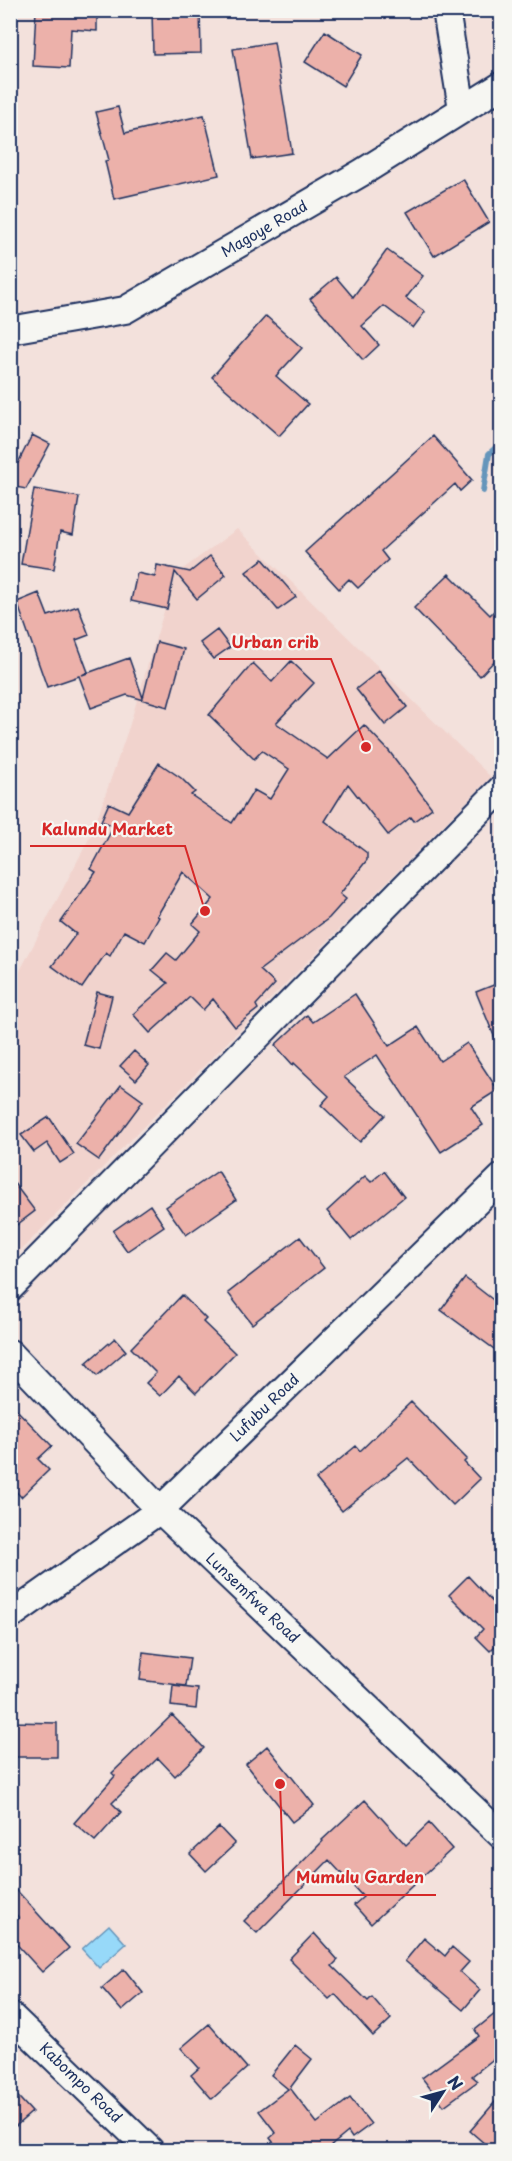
<svg xmlns="http://www.w3.org/2000/svg" width="512" height="2161" font-family="'Playpen Sans',sans-serif">
<rect width="100%" height="100%" fill="#f3e1dc"/>
<filter id="ink" filterUnits="userSpaceOnUse"><feTurbulence type="fractalNoise" baseFrequency=".0167" numOctaves="2"/><feDisplacementMap in="SourceGraphic" scale="12" xChannelSelector="R" yChannelSelector="G"/><feConvolveMatrix kernelMatrix="1 2 1 2 8 2 1 2 1" color-interpolation-filters="sRGB"/></filter>
<g filter="url(#ink)">
<path fill="#f1d3cd" d="M237 529 491 777 11 1260V988L92 833 129 727 175 575Z"/>
<path fill="#97d9f9" stroke="#6595bb" stroke-width="1.5" d="M109 1925 126 1944 99 1968 82 1949Z"/>
<g fill="none" stroke-linecap="round" stroke-linejoin="round">
<path stroke="#6595bb" stroke-width="6" d="M483 491 489 454 502 442"/>
</g>
<path fill="#ecb1aa" stroke="#1b2f5e" stroke-width="1.5" d="M36 10H97V31L71 29 69 68 33 66Z
M152 10H200L201 53 153 54Z
M325 31 362 55 343 86 305 62Z
M274 42 292 153 252 159 233 49Z
M118 107 125 133 204 115 219 175 114 199 105 161 109 160 96 112Z
M463 179 489 222 434 256 407 212Z
M387 250 423 276 406 298 425 312 413 328 384 306 362 326 379 345 363 360 310 299 336 277 353 297Z
M266 316 302 348 276 376 308 404 279 436 212 377Z
M32 435 50 444 26 489 10 486V461L18 463Z
M433 436 472 480 460 491 455 484 381 551 388 560 358 588 349 579 339 589 305 552Z
M34 489 79 497 73 535 60 532 54 569 21 564Z
M210 556 226 575 197 599 175 572 167 609 131 601 137 573 155 577 157 565 190 572Z
M263 559 296 597 278 610 246 572Z
M449 574 490 615 501 604V654L480 676 414 608Z
M39 593 48 616 78 606 89 635 76 640 88 672 82 675 129 658 143 698 157 642 184 649 168 707 127 695 91 708 79 676 47 687 17 602Z
M217 630 230 647 213 659 200 643Z
M291 661 314 683 276 723 328 759 364 725 389 751 432 808 414 821 411 817 388 835 348 784 325 821 367 853V860L340 894 346 899 329 918 260 970 275 984 256 1005 258 1009 235 1027 213 999 203 1010 190 997 150 1033 133 1014 168 983 152 970 167 953 176 960 200 931 192 924 213 899 183 872 157 916 159 917 145 942 124 931 110 956 106 953 82 988 52 966 76 934 61 922 96 872 91 869 114 826 101 821 109 803 128 812 159 763 181 778 195 792 191 795 232 823 239 812 240 813 254 790 270 799 289 769 262 751 254 759 209 715 253 663 272 682Z
M379 671 407 707 385 725 356 689Z
M501 982V1053L476 992Z
M97 992 112 996 99 1049 83 1045Z
M355 994 389 1046 418 1027 440 1061 467 1043 498 1090 471 1107 483 1125 441 1152 377 1055 344 1077 385 1115 360 1142 321 1105 329 1096 294 1063 293 1065 275 1045 307 1015 313 1022Z
M134 1051 149 1065 136 1080 120 1066Z
M121 1085 143 1101 99 1160 76 1144Z
M49 1117 74 1154 60 1163 47 1143 34 1152 21 1135Z
M218 1171 236 1200 186 1235 166 1207Z
M384 1171 404 1197 351 1240 327 1211 365 1176 371 1182Z
M10 1178 35 1211 10 1230Z
M150 1205 164 1226 127 1251 113 1231Z
M300 1237 324 1268 252 1324 228 1293Z
M465 1278 501 1306V1354L441 1310Z
M182 1295 206 1319 203 1322 235 1353 196 1393 179 1376 160 1396 146 1383 156 1373 131 1348Z
M115 1338 126 1351 97 1376 86 1363Z
M411 1402 467 1459 464 1462 480 1479 453 1505 408 1458 342 1511 316 1479 356 1446 360 1451Z
M10 1403 52 1446 38 1459 49 1470 21 1497 10 1485Z
M468 1576 501 1611V1648L497 1644 490 1651 476 1637 483 1629 449 1595Z
M143 1652 190 1658 186 1686 140 1680Z
M173 1686 198 1689 196 1709 171 1706Z
M172 1715 204 1748 175 1776 158 1758 112 1803 121 1812 95 1841 74 1823 115 1776 112 1773Z
M10 1722 57 1723V1757H10Z
M267 1746 314 1805 292 1822 246 1764Z
M365 1800 406 1845 429 1823 452 1849 371 1924 354 1905 363 1897 329 1860 257 1933 244 1921 323 1841 322 1840Z
M219 1827 235 1844 206 1871 190 1854Z
M10 1883 69 1948 42 1972 10 1937V1925L19 1918 10 1908Z
M314 1933 338 1960 332 1966 368 2001 372 1997 391 2019 373 2036 335 1994 329 1999 289 1959Z
M424 1938 445 1956 452 1947 469 1962 460 1972 480 1990 463 2010 405 1961Z
M124 1969 143 1993 122 2011 102 1988Z
M501 2009V2053L472 2076 478 2081 444 2106 422 2078 479 2036 475 2030Z
M209 2024 247 2068 212 2099 191 2075 199 2068 181 2048Z
M295 2045 312 2059 290 2088 317 2123 350 2098 371 2124 352 2138 348 2132 325 2151H280L270 2138 276 2133 259 2111 288 2089 271 2075Z
M10 2088 32 2112 10 2131Z
M501 2095V2151H493L470 2131Z"/>
<g fill="none" stroke-linecap="round" stroke-linejoin="round">
<defs>
<g id="street">
<path d="M446 10 462 109"/>
<path id="s1" d="M10 330 125 310 361 173 502 85"/>
<path d="M10 1288 502 788"/>
<path id="s2" d="M10 1353 160 1510 502 1836"/>
<path id="s3" d="M10 1616 160 1510 502 1177"/>
<path id="s4" d="M10 2015 150 2150"/>
</g>
</defs>
<use href="#street" stroke="#1b2f5e" stroke-width="30"/>
<use href="#street" stroke="#f6f6f2" stroke-width="26"/>
</g>
</g>
<g text-anchor="middle" stroke-width="4.5" stroke-linejoin="round" paint-order="stroke">
<g font-size="15" fill="#1b2f5e" stroke="#f6f6f2">
<text dy="5" stroke="none"><textPath href="#s1" startOffset="278">Magoye Road</textPath></text>
<text dy="5" stroke="none"><textPath href="#s3" startOffset="330">Lufubu Road</textPath></text>
<text dy="5" stroke="none"><textPath href="#s2" startOffset="345">Lunsemfwa Road</textPath></text>
<text dy="5" stroke="none"><textPath href="#s4" startOffset="98">Kabompo Road</textPath></text>
</g>
</g>
<path fill="none" stroke="#d62828" stroke-width="2" d="M366 747L331 659H219M205 911L185 846H30M280 1784L284 1895H436"/>
<g fill="#d62828" stroke="#f6f6f2" stroke-width="2">
<circle cx="366" cy="747" r="6"/>
<circle cx="205" cy="911" r="6"/>
<circle cx="280" cy="1784" r="6"/>
</g>
<g font-size="16" text-anchor="middle" font-weight="bold" fill="#d62828" stroke="#f6f6f2" stroke-width="4.5" stroke-linejoin="round" paint-order="stroke">
<text x="275" y="648">Urban crib</text>
<text x="107" y="835">Kalundu Market</text>
<text x="360" y="1883">Mumulu Garden</text>
</g>
<rect width="512" height="2161" fill="none" stroke="#f6f6f2" stroke-width="36"/>
<rect x="18" y="18" width="476" height="2125" fill="none" stroke="#1b2f5e" stroke-width="2" filter="url(#ink)"/>
<g transform="translate(443 2092) rotate(54)" stroke="#f6f6f2" stroke-width="4.5" paint-order="stroke">
<path d="M0-4.5L10 22L0 15L-10 22Z" fill="#1b2f5e"/>
<text y="-9" font-size="16" font-weight="bold" text-anchor="middle" fill="#1b2f5e">N</text>
</g>
</svg>
